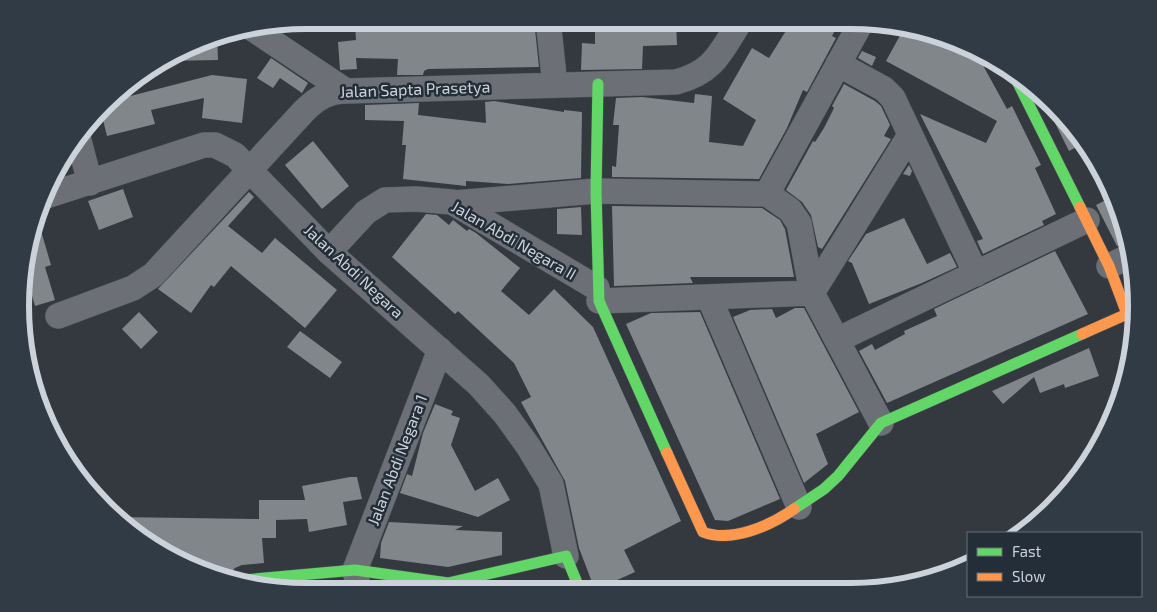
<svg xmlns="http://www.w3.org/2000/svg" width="1157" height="612" font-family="'Exo 2',sans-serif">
<rect width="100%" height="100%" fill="#33393f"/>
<path fill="#80868a" d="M377 20H534L539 67 428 69 424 71 423 75H397L398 59 356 58 357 69 340 70 338 42 356 40 355 24 377 22Z
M595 20H676L677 45 643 46 642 69 581 70 582 43 595 44Z
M792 21H840L832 36 836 38 807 92 803 90 787 128 759 179 612 177V166L616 167 619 125H613L616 98 642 97 694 103 695 94 712 96 709 142 743 146 756 120 723 99 752 48 769 58Z
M903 30 974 49 1007 109 1012 106 1041 165 1035 168 1056 214 1042 221 1044 225 983 254 977 241 983 239 920 114 986 143 997 121 886 61Z
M214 35H217L218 60 165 61Z
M862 51 876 57 872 66 858 58Z
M271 58 308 83 302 93 280 78 273 88 257 78Z
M212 75 247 79 242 123 202 118 204 98 151 110 155 124 107 136 101 112 111 101Z
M844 84 875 101 881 106 890 125 884 136 891 139 822 249 818 247 811 215 802 202 786 190 813 141 815 142 824 128 834 108 832 106Z
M494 101 564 112V110L582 112 581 178 508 184 466 181V186L403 179 406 145H402L404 121 365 120V105L419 103 418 115 486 123 485 102Z
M1044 101 1066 118 1082 144 1069 151Z
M313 141 349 186 322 209 285 165Z
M909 165 912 171 910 176 903 174Z
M123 189 133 217 99 230 88 201Z
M249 192 254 197 228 226 262 253 275 238 337 290 305 328 231 266 214 287 211 285 191 313 158 289Z
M1112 197 1122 214 1126 243 1117 246 1096 205Z
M612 206 762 208 780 220 785 229 794 277H690L693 283 614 286Z
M581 207 582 235 557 234V209Z
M426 214 437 215 449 225 453 220 467 231 469 229 476 233 520 268 501 291 529 315 554 289 593 327 681 521 624 550 635 572 595 590 579 548 565 481 521 402 531 397 514 363 458 311 455 314 392 257Z
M37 217 51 265 45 267 55 300 35 306 26 274 30 232Z
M904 218 927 264 950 253 957 267 922 283 869 304 852 263 848 261 866 234Z
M1055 251 1088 314 887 403 859 351 872 344 875 350 905 334 904 331 937 316 934 309Z
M795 308H804L859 412 816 434 828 464 804 483 733 317 750 310 772 309 776 318Z
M139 312 158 332 141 349 122 329Z
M700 312 780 499 728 521 715 520 626 324 651 313Z
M300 331 342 362 330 378 287 347Z
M1089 348 1099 376 1065 388 1064 384 1040 393 1034 377 1003 404 992 391Z
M435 404 453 411 451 415 460 418 451 445 475 491 498 478 510 500 478 517 400 493 407 474 412 476 423 433Z
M350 477H357L362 499 343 502 347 525 309 532 307 519 276 520V538H262L264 563 242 565 235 568 230 574H223L179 562 116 517 259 519V500H305L302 486Z
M389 522 463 526 455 530 502 532V555L448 567 380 558 381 543Z"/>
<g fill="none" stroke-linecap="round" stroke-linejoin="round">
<defs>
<path id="street" d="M548 20 555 85
M253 29 346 91
M838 64 884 89 893 98 976 274
M78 137 90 183
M767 194 862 21
M46 196 204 145H215L235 155 329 252 479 385 505 414 528 446 551 484 566 556
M455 203 596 191 767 194 790 210 799 223 812 293 881 423
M329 252 366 212 385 200 416 199 452 202 597 288
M1109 266 1128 257
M812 293 910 135
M709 297 799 507
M599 301 812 293
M58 316 133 288 153 275 304 111C316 99 328 91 346 91L676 82C715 72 721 51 741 20
M837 340 1087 220
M359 591 355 570 440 350"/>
<path id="fast" d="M1016 79 1080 207
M598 84 596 191 599 301 667 453
M794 509 824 489 838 476 881 423 1082 334
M244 580 355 570 448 583 566 556 580 590"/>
<path id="slow" d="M1080 207 1109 266 1127 314 1082 334
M667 453 703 532C731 543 770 526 794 509"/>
</defs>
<use href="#street" stroke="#51565c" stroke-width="26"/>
<use href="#fast" stroke="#51565c" stroke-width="12"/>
<use href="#slow" stroke="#51565c" stroke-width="12"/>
<use href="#street" stroke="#6c7076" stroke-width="25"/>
<use href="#fast" stroke="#63d668" stroke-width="11"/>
<use href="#slow" stroke="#ff974d" stroke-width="11"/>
</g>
<g text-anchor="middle" stroke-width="5" stroke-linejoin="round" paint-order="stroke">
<g font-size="16" fill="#ccd2d9" stroke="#242e39">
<text transform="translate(415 89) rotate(-2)" y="6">Jalan Sapta Prasetya</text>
<text transform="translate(514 240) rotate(30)" y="6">Jalan Abdi Negara II</text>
<text transform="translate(354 271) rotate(43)" y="6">Jalan Abdi Negara</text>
<text transform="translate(397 460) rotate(-69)" y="6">Jalan Abdi Negara 1</text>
</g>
</g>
<path d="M0 0H1157V612H0ZM306 29H851A277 277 0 0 1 1128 306V306A277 277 0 0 1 851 583H306A277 277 0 0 1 29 306V306A277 277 0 0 1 306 29Z" fill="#313b46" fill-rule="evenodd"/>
<path fill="none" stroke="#ccd2d9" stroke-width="6" d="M306 29H851A277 277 0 0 1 1128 306V306A277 277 0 0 1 851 583H306A277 277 0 0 1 29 306V306A277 277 0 0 1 306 29Z"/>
<rect x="967" y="532" width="175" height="65" fill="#242e39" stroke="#677079"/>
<rect x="977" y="548" width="25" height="8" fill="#63d668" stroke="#677079"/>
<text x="1012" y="557" font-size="15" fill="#ccd2d9">Fast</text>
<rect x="977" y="573" width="25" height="8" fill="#ff974d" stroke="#677079"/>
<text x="1012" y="582" font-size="15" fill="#ccd2d9">Slow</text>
</svg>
